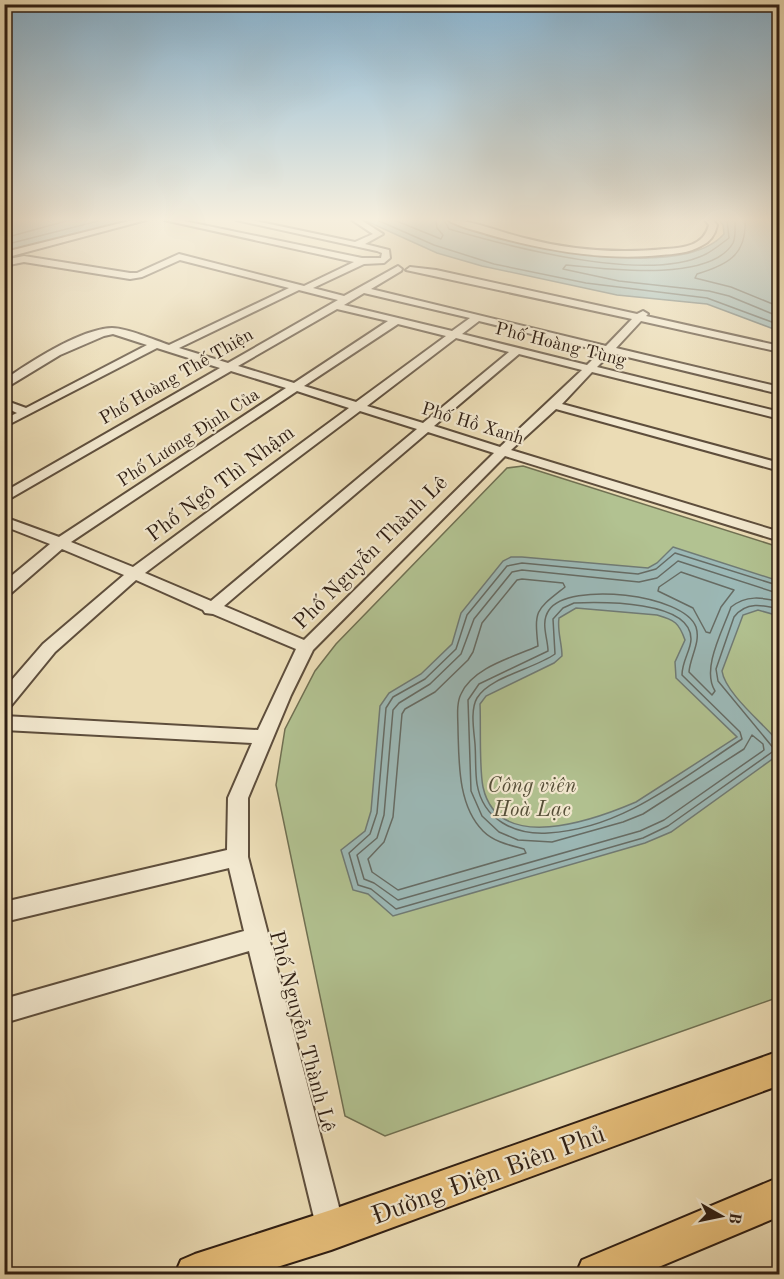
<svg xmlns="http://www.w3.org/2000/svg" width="784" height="1279" font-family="'Old Standard TT',serif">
<rect width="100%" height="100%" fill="#ebdcb5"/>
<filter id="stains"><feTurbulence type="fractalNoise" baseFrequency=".00333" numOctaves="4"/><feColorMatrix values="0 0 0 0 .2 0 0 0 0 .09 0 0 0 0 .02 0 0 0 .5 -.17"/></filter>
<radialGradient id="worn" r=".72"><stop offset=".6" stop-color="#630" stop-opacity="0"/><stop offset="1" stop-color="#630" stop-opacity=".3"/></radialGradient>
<path fill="#b2c291" stroke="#707052" stroke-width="1.5" d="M523 466 779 547V997L385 1136 345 1116 276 785 285 729 315 671 336 644 507 468Z"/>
<path fill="#9cb9b7" stroke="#707b75" stroke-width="1.5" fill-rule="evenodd" d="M5 220H129L5 252Z
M364 220C389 220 417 217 442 220 457 222 474 231 490 235 542 250 684 279 724 234L723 225 719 220H779V331L707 304 617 295 482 266 437 253Z
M673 547 779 581V616L758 610 743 615 722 671C725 692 760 721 774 737L779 746 778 755 671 832 645 843 393 916 368 894 353 890 341 850 365 831 371 811 380 706 389 693 421 674 452 644 461 613 503 561 511 557H522L648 568 657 563ZM576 608 657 615C675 620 679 623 685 640L675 662 676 678 737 737 636 802C594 820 498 855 483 787 479 767 481 727 480 704L486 696 554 663 562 656C562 643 557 631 559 618Z"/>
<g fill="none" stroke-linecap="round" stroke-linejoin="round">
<path stroke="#666c65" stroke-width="1.5" d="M377 220 434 245 494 264 586 283 707 298 780 325
M394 220 441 239 443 235 437 228 436 220
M444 220 449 229C511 247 647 284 706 254 714 250 722 243 729 238L727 220
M735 220C735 226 736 237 733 243 710 283 605 269 566 265L563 269 619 281 709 291 729 296 780 317
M745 220C747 255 727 265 697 274L695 278 731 287 780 307
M4 238 70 220
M4 245 102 220
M681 572 734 590 721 607 710 633 706 632 693 608 658 591 659 587Z
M522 579 563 583 565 587C536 610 534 609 538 646 514 657 473 667 461 694 456 704 458 718 458 730 459 763 458 806 483 831 494 842 509 845 524 849L526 853 398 890 372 872 368 859 384 842 393 817 402 714 405 709 435 692 468 660 473 652 482 623 517 580Z
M780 586 675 553 656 569 638 574 522 563 507 566 467 615 456 649 425 679 393 697 386 708 377 813 370 834 349 853 358 885 371 889 396 909 643 838 668 826 775 750 718 681 716 669 734 617C746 601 763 605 780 609
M780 594 678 561 657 578 639 582 522 570 512 572 474 619 461 654 430 684 399 703 393 710 384 815 377 838 357 855 364 879 374 883 398 900 640 831 664 820 764 750 763 744 752 735 744 749 643 814 623 822 552 842 518 840 499 832 482 816 471 791 468 700 479 684 548 651C548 638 540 623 549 610 569 581 684 594 696 627 701 642 690 657 689 672L712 695 715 691C701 669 723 630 731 607 746 595 762 597 780 602
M574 603C601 602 691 600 691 639 691 650 682 661 682 675L740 732 742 739C682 778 623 829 548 833 515 835 483 820 477 784 475 771 476 757 475 744 474 731 470 710 477 698 489 677 534 669 555 654L553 619 563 608Z"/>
<defs>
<path id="minor" d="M133 220H146L8 257 4 255 5 252Z
M164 220H179L362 258H381L382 253 377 251 236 220H251L355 242 373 234 352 220H361L383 234 365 244 389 250 390 258 384 263 364 264 313 288 344 296 398 266 402 269 401 271 371 289 606 346 632 319 406 270 410 267 436 270 637 314 643 311 648 314 646 316 780 346V352L641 321 616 348 780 387V394L611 353 597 367 780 412V419L592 372 562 404 780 463V471L556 409 511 450 780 532V541L505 456 313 650 291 695 248 798V857L345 1230 341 1240 331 1244 321 1240 317 1230 249 951 4 1023V999L244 931 229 868 4 922V902L227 850 228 798 252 743 4 730V716L258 730 296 649 213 614 205 613 203 610 136 580 55 652 10 707 4 708V689L43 644 124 575 62 549 9 595 4 596V582L50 544 4 526V517L59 537 286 388 231 371 4 502V492L220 368 157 348 4 427V419L17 413 4 407V400L26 408 147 345 113 334 104 336 60 355 4 389V380C30 362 80 329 112 328 127 328 154 340 169 345L289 288 180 260 142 277 130 279 24 262 4 266V260L24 256 130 273H137L179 254 304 286 354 262ZM299 290 338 300 228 363 179 348ZM364 293 470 318 452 331 344 305ZM337 309 388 321 294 383 238 366ZM479 321 601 351 587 365 462 334ZM398 324 446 336 356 402 304 386ZM456 338 509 352 423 423 367 406ZM519 354 582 370 500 447 434 426ZM297 391 349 408 133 567 71 542ZM360 411 417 429 211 601 145 573ZM428 432 494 453 304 640 224 606Z
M448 220C473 220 499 232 524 238 570 250 617 254 665 249 683 248 704 246 709 225L705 220H713L717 225C715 235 710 242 701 246 689 253 674 254 661 255 602 261 543 250 487 234 475 230 459 227 448 220Z"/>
<path id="major" d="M780 1051V1085L331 1250 255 1274H175L181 1260 195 1254 331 1210Z
M780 1177V1216L642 1274H576L582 1260Z"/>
</defs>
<use href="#minor" stroke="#5e4e3c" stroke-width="4"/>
<use href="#major" stroke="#2f1e13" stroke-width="4"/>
<use href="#minor" fill="#f2e8cf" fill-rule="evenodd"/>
<use href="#major" fill="#e6be7a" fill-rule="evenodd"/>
</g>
<linearGradient id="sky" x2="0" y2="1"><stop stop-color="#89b6d4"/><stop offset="0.55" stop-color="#f6efde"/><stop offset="1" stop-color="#f6efde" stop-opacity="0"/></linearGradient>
<rect width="784" height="399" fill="url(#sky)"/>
<g text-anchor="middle" stroke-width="4.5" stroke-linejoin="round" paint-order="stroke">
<g font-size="18" fill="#2f1e13" stroke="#f2e8cf">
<text transform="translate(561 344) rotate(14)" y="6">Phố Hoàng Tùng</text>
<text transform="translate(176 376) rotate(-30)" y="6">Phố Hoàng Thế Thiện</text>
<text transform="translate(473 423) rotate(17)" y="6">Phố Hồ Xanh</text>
<text transform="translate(188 437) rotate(-33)" y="6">Phố Lương Định Của</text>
</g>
<g font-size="21" fill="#2f1e13" stroke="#f2e8cf">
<text transform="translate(220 483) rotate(-37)" y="7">Phố Ngô Thì Nhậm</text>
<text transform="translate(370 552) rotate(-45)" y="7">Phố Nguyễn Thành Lê</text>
<text transform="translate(303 1031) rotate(75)" y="7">Phố Nguyễn Thành Lê</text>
</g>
<g font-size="21" font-style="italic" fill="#564f39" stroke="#f2e8cf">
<text x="532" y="792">Công viên<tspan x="532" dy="24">Hoà Lạc</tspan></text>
</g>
<g font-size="26" fill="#2f1e13" stroke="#f2e8cf">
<text transform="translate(488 1174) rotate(-20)" y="9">Đường Điện Biên Phủ</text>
</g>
</g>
<rect width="784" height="1279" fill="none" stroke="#ebdcb5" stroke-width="24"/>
<rect x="6" y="6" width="772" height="1267" fill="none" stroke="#2f1e13" stroke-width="3"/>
<rect x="12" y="12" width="760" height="1255" fill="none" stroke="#2f1e13" stroke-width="1.5"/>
<g transform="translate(721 1216) rotate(99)" stroke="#f2e8cf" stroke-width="4.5" paint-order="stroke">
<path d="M0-4.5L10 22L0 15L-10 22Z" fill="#2f1e13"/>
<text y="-9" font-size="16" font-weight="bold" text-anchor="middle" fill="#2f1e13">B</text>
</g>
<rect width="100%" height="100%" filter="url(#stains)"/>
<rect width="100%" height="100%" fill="url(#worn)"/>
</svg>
